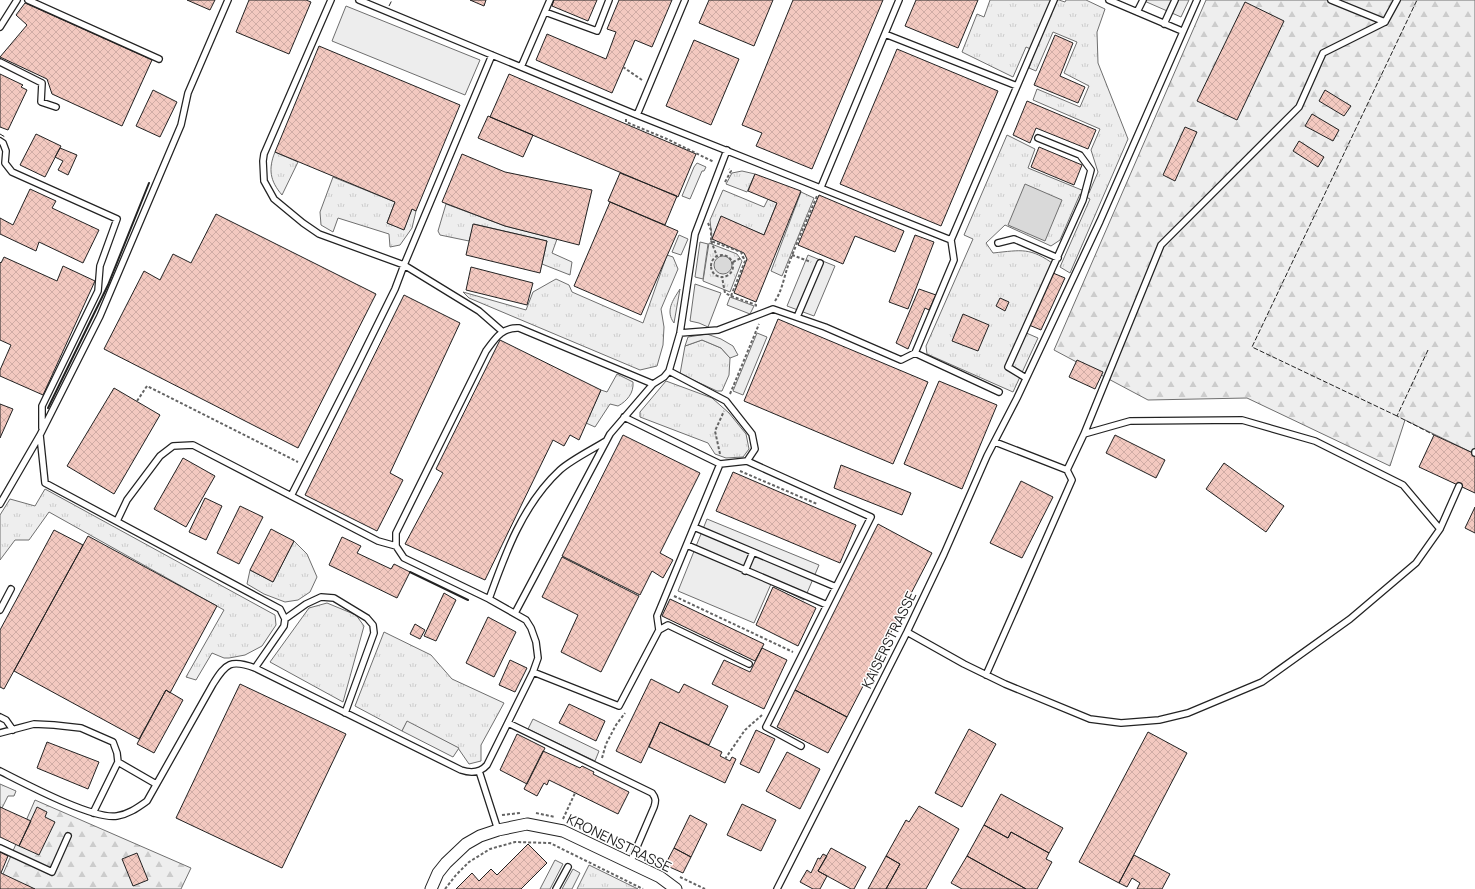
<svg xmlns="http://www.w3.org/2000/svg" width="1475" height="889" font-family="Manrope,sans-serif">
<defs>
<pattern id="grass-tufts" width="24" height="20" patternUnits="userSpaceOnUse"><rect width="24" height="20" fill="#eee"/><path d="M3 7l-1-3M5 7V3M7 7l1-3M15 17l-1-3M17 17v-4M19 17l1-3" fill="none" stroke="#ccc"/></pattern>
<pattern id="forest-firs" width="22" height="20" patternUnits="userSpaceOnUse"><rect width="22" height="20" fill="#eee"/><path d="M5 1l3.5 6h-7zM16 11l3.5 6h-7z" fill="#ccc"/></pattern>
<pattern id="building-cross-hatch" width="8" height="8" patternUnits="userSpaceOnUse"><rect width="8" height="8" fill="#f3c9c0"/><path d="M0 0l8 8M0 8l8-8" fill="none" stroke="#d0aca5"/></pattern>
</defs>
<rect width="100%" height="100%" fill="#fff"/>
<path fill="url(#grass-tufts)" stroke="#6f6f6f" d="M990 0H1059L1065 2 1066 0H1086L1105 9 1097 32 1098 63 1128 139 1070 273 1060 267 1090 199 1080 194 1060 240 1051 246 1005 225 986 243 993 253C1022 250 1030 247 1055 265L1024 332 1038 338 1013 392 927 354 926 346 973 239 964 235 1007 135 1035 149 1028 168 1089 193 1098 172 1091 150 1100 129 1033 100 1037 89 1080 107 1089 86 1064 73 1077 42 1053 32 1036 71 1029 68 1035 51 1026 47 1013 77 962 52 977 14 984 17Z
M275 152 298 162 282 195C270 181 268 169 275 152Z
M742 171 755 174 747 192 726 184 732 173Z
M333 177 395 202 387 223 404 229 412 209 416 211 412 228 400 245 390 247 389 234 338 218 333 232 321 225 320 212Z
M723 190 764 207 768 199 777 203 764 235 721 217 712 239 710 220Z
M801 192 814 198 782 276 771 271Z
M446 204 505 226 557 239 552 253 572 262 570 275 542 264 547 241 474 224 469 241 440 235 438 231Z
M709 243 737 254 742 261 730 292 703 281Z
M667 255 673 257 678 269 661 309 664 327 663 345 657 366 640 370 469 298 463 292 526 310 533 292 556 279 569 285 572 292 643 323Z
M680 289 674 323C665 311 673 300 680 289Z
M702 340 721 348 730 358 729 375 722 391H717L680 374 685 346Z
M617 374 633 382C634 393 627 401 618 406L610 404 595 427 586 423 601 390 607 392Z
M666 381 712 398 729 413 746 434 749 449 743 457 726 458 715 454 708 443 640 417V412Z
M45 489 275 615 276 625 262 646 245 655 229 658H224L212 653 196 680 186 677 224 610 49 512 29 540H15L0 560V515L10 499 35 506Z
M294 541 307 554 317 577 310 592 298 600 285 602 264 594 247 584 250 570 273 582Z
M327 603 356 615 364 626 343 702 270 662 309 608Z
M384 632 431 655 452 679 504 703 481 745V761L469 764 458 748 407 722 402 731 355 706Z
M0 784 16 791 14 796H8L2 808 0 807Z
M589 865 638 889H577Z"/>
<path fill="url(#forest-firs)" stroke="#6f6f6f" d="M1206 0H1475V454L1405 420 1390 466 1247 398 1148 400 1054 350Z
M35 800 191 868 181 889H0V881Z"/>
<path fill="#ededed" stroke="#6f6f6f" d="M1142 0H1189L1181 17Z
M346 6 480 60 465 95 332 41Z
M697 163 706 167 704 171H702L690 199 682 196 694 167Z
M679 235 688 239 681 255 672 252Z
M700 242 708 244 703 279 695 277Z
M808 255 835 266 814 316 787 306Z
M695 284 721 293 708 327 699 323 690 321Z
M730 297 754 306 750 314 727 305Z
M757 333 767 337 743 395 733 391Z
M707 334 721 339 733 346 738 355 730 358 721 348 702 340 685 346 688 337Z
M707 519 819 565 804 600 771 584 754 623 678 591Z
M533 719 599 751 595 761 528 729Z
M407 721 459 748 453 757 402 731Z
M555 860 563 864 550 889H540Z
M573 869 580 873 572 889H562Z"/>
<path fill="#d9d9d9" stroke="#6f6f6f" d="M1025 184 1062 200 1045 241 1008 225Z
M714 265a9 9 0 1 1 18 0a9 9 0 1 1-18 0Z"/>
<path fill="url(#building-cross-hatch)" stroke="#222" d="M187 0H215L210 10Z
M249 0H306L311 2 289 54 236 32Z
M470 0H486L484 6Z
M554 0H597L588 21 552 6Z
M619 0H672L652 47 635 40 612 93 536 60 547 34 606 59 616 32 607 29Z
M709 0H773L754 46 699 23Z
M793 0H883L812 169 756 146 762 133 742 125Z
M916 0H978L958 48 905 26Z
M1245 2 1284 21 1237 120 1197 101Z
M25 3 152 60 122 126 52 94 47 79 0 57 27 25 16 15Z
M1055 35 1073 43 1060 76 1085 87 1078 103 1034 85Z
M694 40 739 59 711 125 666 106Z
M319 46 460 105 416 211 412 209 404 230 387 223 395 202 275 152Z
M897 49 998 91 941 226 840 184Z
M0 74 23 85 21 87 27 90 8 130 0 127Z
M509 74 696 154 678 197 490 117Z
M153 90 177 102 160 137 136 126Z
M1325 90 1351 106 1344 116 1319 101Z
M1027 101 1096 130 1088 149 1036 128 1030 143 1013 135Z
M1312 114 1339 130 1333 141 1305 126Z
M488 116 533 135 523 157 478 138Z
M1185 127 1197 132 1175 181 1163 175Z
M36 134 61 146 45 177 20 165Z
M1299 141 1324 157 1318 167 1293 151Z
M1039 147 1082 165 1074 185 1031 167Z
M60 148 77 155 68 175 58 170 63 161 55 157Z
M462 154 505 172 592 190 579 245 505 226 442 202Z
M620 173 677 196 665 225 608 201Z
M755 174 801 191 756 302 734 293 747 259 744 253 712 239 721 216 764 235 777 203 748 191Z
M30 189 56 201 52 208 99 230 83 263 39 242 36 251 0 234V218L13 225Z
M819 195 904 231 895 252 855 236 843 264 798 245Z
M610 202 678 231 641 315 574 286Z
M216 214 376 294 298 448 104 349 144 271 160 280 173 254 191 263Z
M473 224 547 241 540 273 466 255Z
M915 235 934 242 908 309 889 302Z
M4 257 57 281 63 266 95 281 43 395 0 376V370L11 345 0 340V262L1 263Z
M471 267 533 283 527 305 466 290Z
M1053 273 1065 278 1041 330 1029 325Z
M919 289 936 295 929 310 925 308 908 349 896 343Z
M404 295 460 323 390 473 403 480 377 531 305 495Z
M1000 298 1009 302 1005 311 996 306Z
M963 314 989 325 978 351 952 341Z
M778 319 928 382 893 464 744 401Z
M500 340 601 390 579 440 570 435 564 446 553 440 485 580 405 544 443 473 436 469Z
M1077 360 1103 372 1095 389 1069 377Z
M939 381 997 405 962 489 904 464Z
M114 388 160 415 114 494 67 466Z
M0 404 13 409 0 438Z
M623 435 700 473 660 553 673 560 663 578 652 571 640 595 562 556Z
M1115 435 1165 460 1156 478 1106 453Z
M1434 435 1475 454V493L1419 467Z
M183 458 215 476 186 527 154 509Z
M1224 463 1284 506 1266 532 1206 489Z
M841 465 911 493 902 515 834 488Z
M733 472 856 525 840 563 716 511Z
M1021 481 1053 497 1022 558 990 543Z
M205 498 222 506 206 540 189 532Z
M240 506 263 517 239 564 217 553Z
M1475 507V533L1465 528Z
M878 524 932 553 847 717 795 690Z
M271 529 294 541 273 582 250 570Z
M54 530 83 545 4 689 0 687V630Z
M88 536 217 606 170 693 166 690 139 739 14 671Z
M342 537 361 546 357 553 391 569 394 564 410 572 397 598 329 565Z
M562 557 639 596 601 672 561 652 578 615 542 597Z
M773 587 816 608 798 646 756 625Z
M444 593 456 600 436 641 424 636Z
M670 599 764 644 755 661 662 616Z
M488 617 516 632 494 677 466 663Z
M415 624 425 630 420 639 410 634Z
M762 648 787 660 764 709 712 684 724 660 750 672Z
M510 660 527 668 515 692 499 685Z
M651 679 679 693 684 684 728 706 709 745 660 722 641 763 616 751Z
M240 684 346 734 282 868 176 818Z
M166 690 183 700 154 753 137 744Z
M795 690 847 717 828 753 777 727Z
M569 704 605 721 596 741 559 723Z
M660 722 722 752 720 756 730 761 732 757 736 759 725 783 649 747Z
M969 729 996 744 962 807 935 793Z
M756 730 775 739 759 773 740 764Z
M1148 732 1187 753 1119 883 1079 862Z
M517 734 545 748 527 784 500 770Z
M47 742 99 762 88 789 37 768Z
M543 751 580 768 582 766 594 772 593 774 629 792 618 814 549 780 547 785 544 783 537 796 524 789Z
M787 752 820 769 800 809 766 791Z
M1001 794 1063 828 1049 853 1011 832 1008 838 984 825Z
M742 804 776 820 761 851 727 835Z
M919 806 959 829 926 889H886L900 864 886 856 906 820 909 822Z
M0 807 31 821 19 846 0 837Z
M37 807 47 812 45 817 55 822 39 855 19 846Z
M690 815 707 824 691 857 674 848Z
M984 825 1008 838 1011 832 1049 853 1046 859 1052 862 1037 889H1026L967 856Z
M528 844 547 863 521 889H456L472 873 479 881 491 869 497 875Z
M674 848 691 857 683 873 665 865Z
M831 848 866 867 854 889H851L818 871Z
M0 852 8 856 1 873 35 889H0Z
M137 853 148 880 133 886 122 859Z
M823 854 827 856 818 871 827 876 820 889H813L800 882 807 870 811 873 818 858 820 859Z
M1134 855 1170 874 1162 889H1137L1140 883 1132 878 1127 887 1119 883Z
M886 856 900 864 886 889H868Z
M967 856 1026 889H962L951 883Z"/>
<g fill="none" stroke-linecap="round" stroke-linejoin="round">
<defs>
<path id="lane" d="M28 0 159 59
M228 0 188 93 181 125 100 316 40 435 45 483 280 609 285 619
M331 0 264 154 263 161 264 181 274 199 303 223 319 234 404 265 492 55
M359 0 637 115 951 240
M1109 0 1182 31
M545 12 597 31 609 0
M1137 12 1143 0
M1385 22 1397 0
M1164 24 1175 0
M0 27 17 0
M885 34 1017 86
M0 62 42 83 41 102 56 107
M521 67 550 0
M637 115 685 0
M0 141 3 143 6 151 5 163 12 172 117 219 100 266 98 291 42 406V428
M821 187 899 0
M998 243 1014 239 1058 258
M797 317 820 263
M680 333 718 330 773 309 825 327 901 360 915 353
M669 371 726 401 752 434 755 449 747 461 871 517 766 727 801 746
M1026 378 1008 367 1083 200 1091 170 1080 155 1038 138
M999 392 915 353 954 260 951 240 1054 0
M624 417 720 464 747 461
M1084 434 1161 245 1299 107 1323 53 1385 22 1331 0
M995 442 1067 470 1084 434 1130 421 1242 420 1315 441 1403 485 1440 529
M1475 453V452
M291 496 357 366 395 289 404 265 479 311 503 332
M0 504 40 435
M117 521 127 500 160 456 173 446 193 445 378 541 396 546
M694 527 836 587
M687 545 827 605
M745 571 753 552
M489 599C505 554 523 504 560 470 571 460 593 449 606 441
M0 610 11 589
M515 613 610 434 653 384 664 377 669 371 680 333 695 234 727 150
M659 630 657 616 720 464
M907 632 964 664 1005 684 1090 719 1121 723 1159 720 1188 713 1262 682 1350 619 1416 563 1440 529 1459 486
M255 668 284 626 285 619 306 604 321 597 334 598 367 618 373 625 374 633 345 713
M533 672 619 706 659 630 668 625 749 664
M986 675 1072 480 1067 470
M0 717 6 720 13 730
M508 723 652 793C656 798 656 801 654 807L630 863
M0 733 34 724 54 725 81 728 113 742 117 753 118 762 93 813
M118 762 156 784
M0 771C24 783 93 820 117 816 129 814 137 808 147 801L213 684C226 663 231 659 255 668L461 770C470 773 480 773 487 765L533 672 538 658 536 642 531 628 526 620 489 599 404 558 396 546V533L486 351C495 339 502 327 519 328L653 384
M479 771 498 830
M0 848 52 872 68 836
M556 889 568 867
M777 889 907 632 944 554 987 456 1017 398 1100 221 1197 0"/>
<path id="street" d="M431 889 438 873 446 863 466 844 480 836 498 830 527 824 563 831 660 877 676 889"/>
</defs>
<use href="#lane" stroke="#222" stroke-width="8"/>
<use href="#street" stroke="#222" stroke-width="13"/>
<path stroke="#646464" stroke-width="2" stroke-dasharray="3 2" stroke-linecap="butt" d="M623 67 642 80
M626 119V122L667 139 714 162
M725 182 731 171 729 169
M708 223 711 230V241L741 252 745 261 731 296 725 293 722 277
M711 241 717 256
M711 266a11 11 0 1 1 22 0a11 11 0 1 1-22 0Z
M792 255 811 262
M733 262 743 257
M731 296 756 305V307
M775 301C782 291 784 277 788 266 797 242 807 219 817 196
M730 394 759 324
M137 401 147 386 298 462
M720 454 715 431 724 411
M740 471 817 504
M674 596 793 652
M602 758 606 744 616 725 625 713
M725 759 745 730 762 715
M536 813 555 817
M502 815 520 813
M563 819 575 793
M680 877 705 889
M445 889 456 875 469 862 490 849 515 842 550 843 643 889"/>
<use href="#lane" stroke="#fff" stroke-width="5.5"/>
<use href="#street" stroke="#fff" stroke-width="11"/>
<path stroke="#222" stroke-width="1" stroke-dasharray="5 2" stroke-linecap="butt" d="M389 6 392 0
M0 134 5 137
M1428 350 1397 416 1434 435
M1397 416 1252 347 1417 0"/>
<path stroke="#222" stroke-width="2" d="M48 408 108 285 149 183
M410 572 468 600"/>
</g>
<g text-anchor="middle" stroke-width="3" stroke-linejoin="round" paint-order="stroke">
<g font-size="14" fill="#222" stroke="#fff">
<text transform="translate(889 640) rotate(-64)" y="5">KAISERSTRASSE</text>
<text transform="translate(619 843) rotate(26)" y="5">KRONENSTRASSE</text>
</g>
</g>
</svg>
